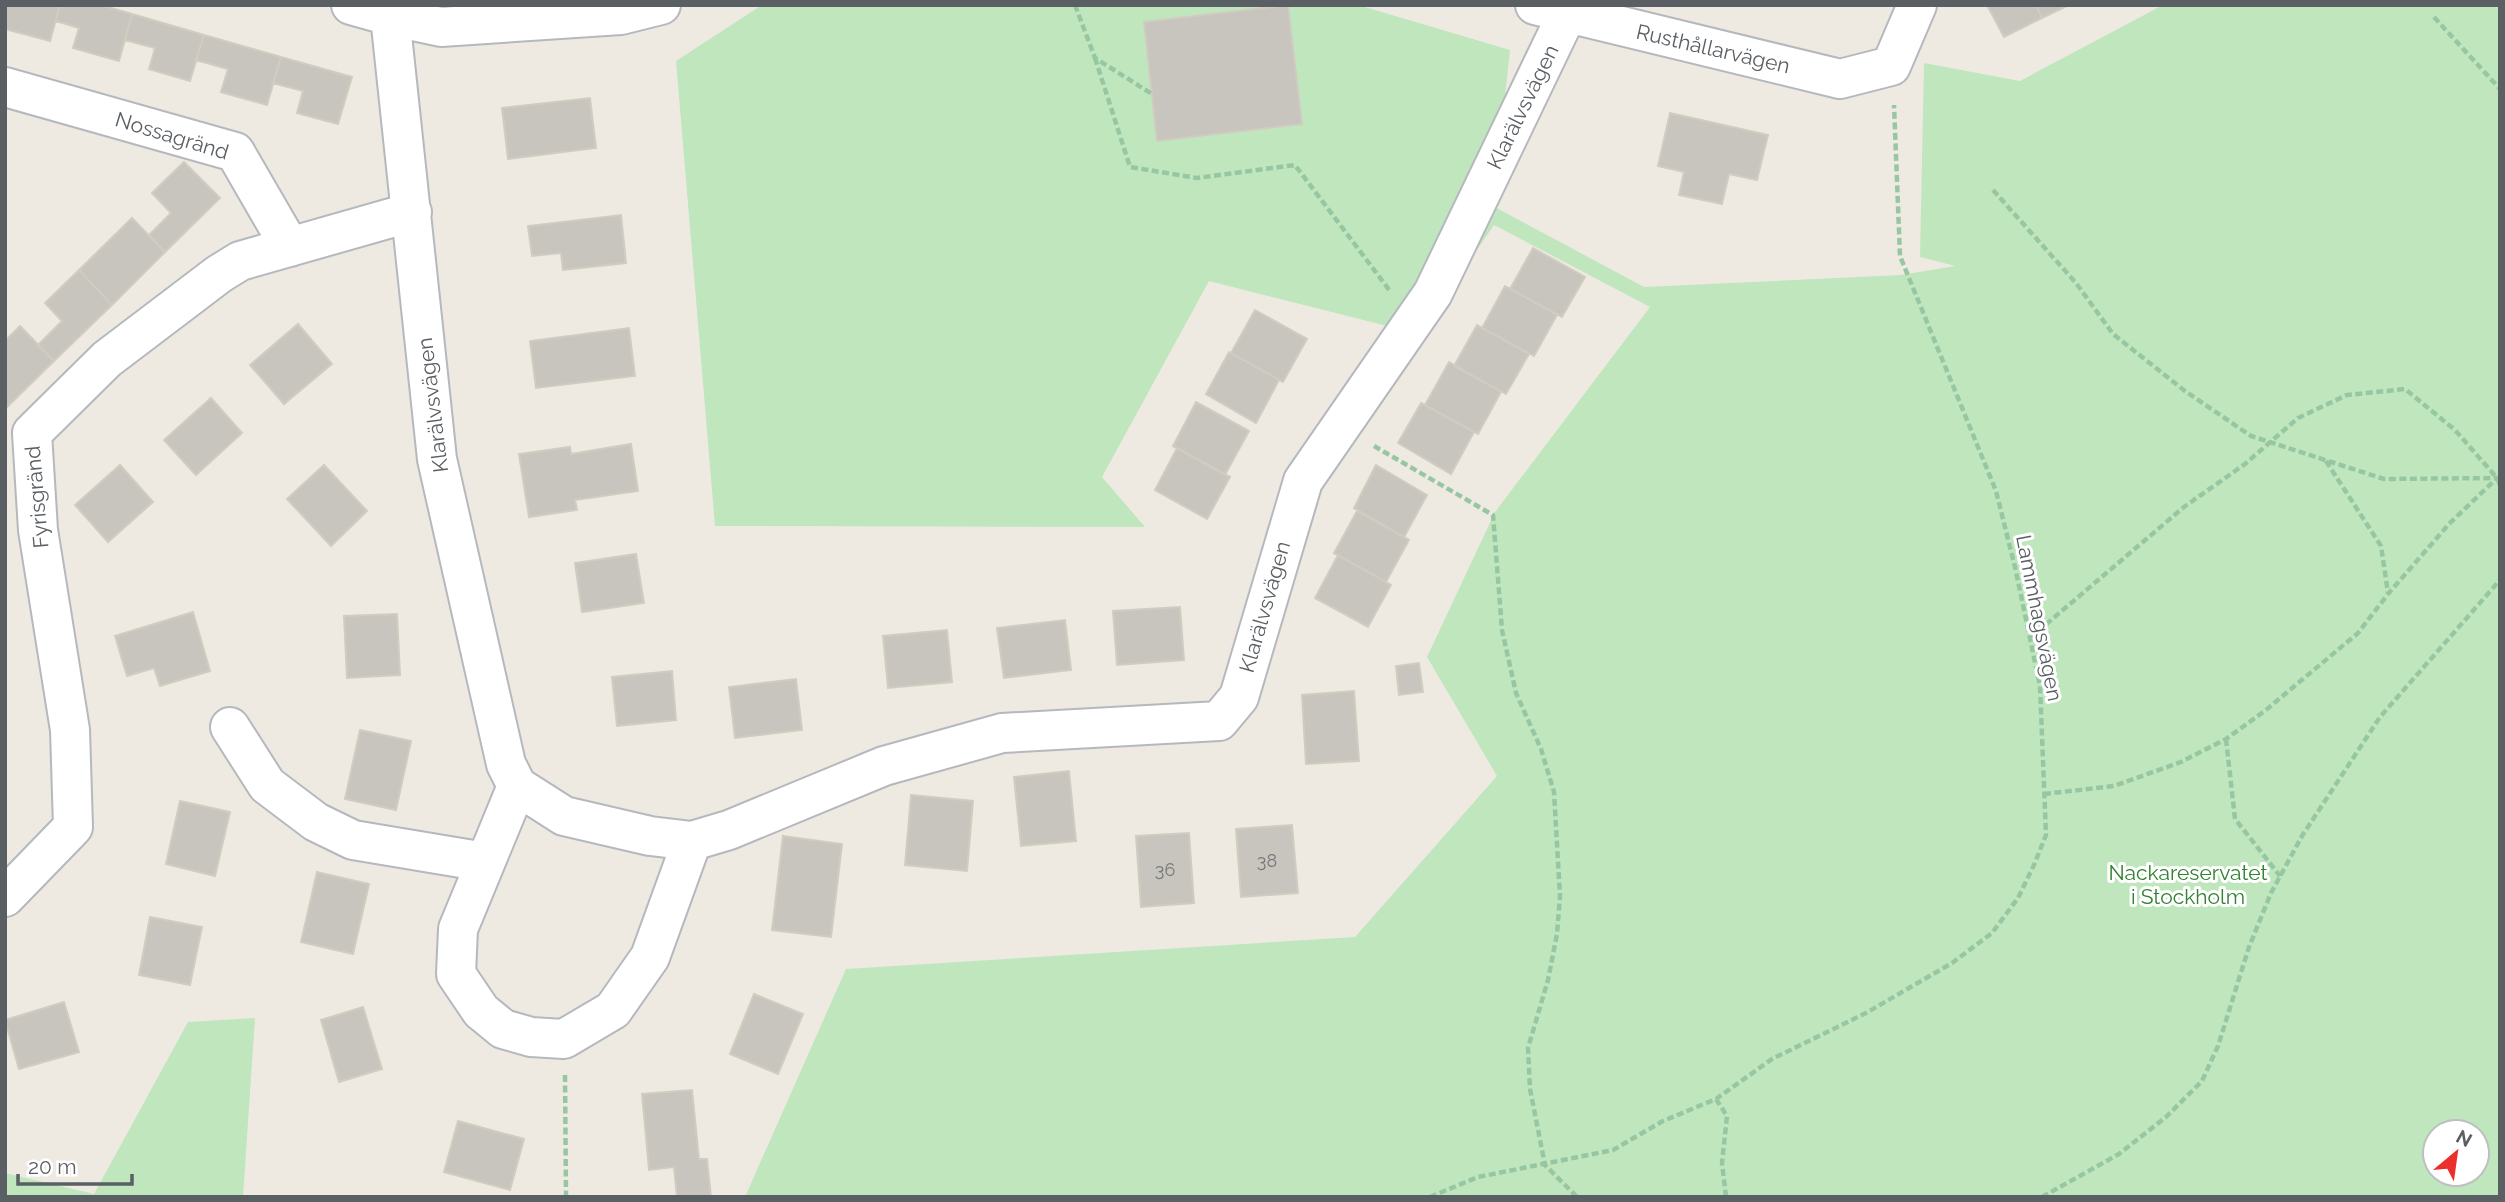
<svg xmlns="http://www.w3.org/2000/svg" width="2505" height="1202" font-family="Raleway,sans-serif">
<rect width="100%" height="100%" fill="#eeeae2"/>
<path fill="#c0e6be" fill-rule="evenodd" d="M762 5H1358L1510 50 1493 206 1644 287 1901 275 1955 266 1920 257 1924 63 2020 81 2163 5H2500V1197H745L846 969 1355 937 1497 776 1427 657 1495 512 1650 307 1494 225 1419 334 1209 281 1102 477 1145 527 715 526 676 61ZM2435 1132H2477V1174H2435Z
M255 1018 243 1197H5V1173L94 1194 188 1022Z"/>
<path fill="#c8c5bf" stroke="#d2ccc0" stroke-width="2" d="M5 5H60L50 41 5 29Z
M60 5H101L132 14 119 61 73 48 79 28 56 21Z
M1288 5 1302 124 1157 141 1144 22Z
M1987 5H2036L2042 18 2004 37Z
M2036 5H2069L2042 18Z
M132 14 204 35 190 81 149 69 155 48 125 40Z
M204 35 281 57 267 105 221 92 228 69 196 60Z
M281 57 352 77 338 124 297 113 303 91 273 83Z
M590 98 596 148 508 159 502 108Z
M1670 113 1768 135 1757 180 1729 174 1722 204 1679 195 1684 172 1658 166Z
M184 162 220 198 165 252 149 235 171 213 152 193Z
M621 215 626 263 563 270 561 253 532 256 528 226Z
M132 218 165 252 112 305 79 270Z
M1533 248 1585 277 1562 317 1510 289Z
M79 270 112 305 54 361 38 345 62 321 45 303Z
M1505 286 1557 315 1534 356 1482 328Z
M1255 310 1307 339 1283 382 1231 353Z
M298 324 332 364 284 404 250 365Z
M1477 325 1529 354 1506 394 1454 366Z
M20 326 54 361 5 409V341Z
M629 328 635 376 536 388 530 341Z
M1229 352 1279 380 1256 423 1206 394Z
M1449 362 1501 392 1478 434 1425 405Z
M211 398 242 433 196 475 164 440Z
M1196 402 1249 431 1225 475 1173 446Z
M1421 403 1474 432 1451 474 1398 443Z
M631 444 638 491 575 500 577 510 529 517 519 454 570 447 571 454Z
M1177 448 1230 477 1207 519 1155 490Z
M120 465 153 502 108 542 75 505Z
M324 465 367 511 331 546 287 499Z
M1376 465 1427 495 1404 537 1354 508Z
M1357 511 1409 540 1386 582 1334 553Z
M636 554 644 603 582 612 575 563Z
M1338 555 1391 585 1368 627 1315 598Z
M1180 607 1184 660 1117 665 1113 611Z
M193 612 210 671 160 686 154 668 127 676 115 636Z
M397 614 400 675 347 678 344 616Z
M1065 620 1071 670 1004 678 997 628Z
M947 630 952 682 888 688 883 636Z
M1419 663 1423 692 1399 695 1396 666Z
M672 671 676 720 617 726 612 677Z
M796 679 802 730 735 738 729 687Z
M1354 691 1359 761 1306 764 1302 695Z
M360 730 411 741 396 810 345 799Z
M1069 771 1076 841 1021 846 1014 777Z
M911 795 973 801 967 871 905 865Z
M180 801 230 812 215 876 166 864Z
M1292 825 1298 893 1241 897 1236 829Z
M1189 833 1194 903 1141 907 1136 836Z
M783 836 842 844 831 937 772 930Z
M317 872 369 884 353 954 301 942Z
M150 917 202 927 190 985 139 975Z
M754 994 803 1014 778 1074 730 1054Z
M64 1002 79 1052 19 1069 5 1020Z
M363 1007 382 1069 339 1082 321 1020Z
M692 1090 699 1159H707L711 1197H677L674 1167 649 1170 642 1094Z
M458 1121 524 1139 510 1190 444 1172Z"/>
<g fill="none" stroke-linecap="round" stroke-linejoin="round">
<defs>
<path id="minor" d="M351 5 390 16 441 27 621 15 661 5
M1535 5 1840 79 1891 66 1917 5
M390 16 437 459 506 764 517 786 564 816 650 836 692 841 729 830 884 766 1002 733 1219 721 1239 697 1303 481 1433 293 1567 14
M5 87 235 152 290 247
M230 727 267 785 316 822 353 840 485 862
M517 786 458 929 456 974 481 1011 503 1029 531 1037 564 1039 613 1010 650 957 692 841
M5 897 73 827 70 730 38 530 32 433 107 359 219 274 240 261 412 212"/>
</defs>
<use href="#minor" stroke="#b5b8bd" stroke-width="42"/>
<path stroke="#97c7a2" stroke-width="4.5" stroke-dasharray="7 3.5" stroke-linecap="butt" d="M1075 5 1095 58 1152 94
M2434 17 2500 89
M1095 58 1130 167 1197 178 1295 165 1390 291
M1993 190 2076 283 2113 334 2185 391 2251 436 2384 479 2500 478
M1374 446 1493 515 1502 630 1516 693 1541 749 1554 792 1560 896 1557 934 1548 980 1528 1048 1530 1089 1545 1165 1577 1197
M2326 461 2381 546 2388 593
M2030 638 2184 507 2245 464 2298 418 2347 395 2405 389 2455 430 2497 478 2500 485
M2226 739 2235 819 2280 876
M2044 794 2114 786 2181 762 2226 739 2266 710 2358 633 2388 594 2449 524 2497 478
M565 1075 566 1197
M1716 1099 1727 1116 1722 1163 1726 1197
M1430 1197 1478 1177 1613 1150 1663 1121 1716 1099 1772 1059 1866 1013 1952 963 1992 933 2018 898 2034 865 2046 835 2040 686 2015 567 1996 491 1900 256 1894 105
M2042 1197 2119 1154 2166 1117 2202 1081 2218 1046 2249 947 2271 893 2302 836 2380 717 2500 580"/>
<use href="#minor" stroke="#fff" stroke-width="38"/>
</g>
<g text-anchor="middle" stroke-width="6" stroke-linejoin="round" paint-order="stroke">
<g font-size="18" fill="#76787a">
<text x="1267" y="867">38</text>
<text x="1165" y="876">36</text>
</g>
<g font-size="21" fill="#5a5f63" stroke="#fff">
<text transform="translate(1713 49) rotate(13)" y="7">Rusthållarvägen</text>
<text transform="translate(1523 107) rotate(-64)" y="7">Klarälvsvägen</text>
<text transform="translate(172 136) rotate(17)" y="7">Nossagränd</text>
<text transform="translate(433 405) rotate(-97)" y="7">Klarälvsvägen</text>
<text transform="translate(37 497) rotate(-95)" y="7">Fyrisgränd</text>
<text transform="translate(1265 607) rotate(-74)" y="7">Klarälvsvägen</text>
<text transform="translate(2039 618) rotate(79)" y="7">Lammhagsvägen</text>
</g>
<g font-size="21" fill="#338232" stroke="#fff">
<text x="2188" y="880">Nackareservatet<tspan x="2188" dy="24">i Stockholm</tspan></text>
</g>
</g>
<rect width="2505" height="1202" fill="none" stroke="#5a5f63" stroke-width="14"/>
<g transform="translate(2456 1153) rotate(29)"><circle r="33" fill="#ffffff" stroke="#bdbfc1" stroke-width="2"/>
<path d="M0-5L12 26L0 18L-12 26Z" fill="#eb2f2a"/>
<text y="-10" font-size="19" font-weight="bold" text-anchor="middle" fill="#5a5f63">N</text>
</g>
<path d="M18 1174v10h114v-10" fill="none" stroke="#5a5f63" stroke-width="3.5"/>
<text x="28" y="1174" font-size="21" fill="#5a5f63" stroke="#ffffff" stroke-width="5" paint-order="stroke">20 m</text>
</svg>
